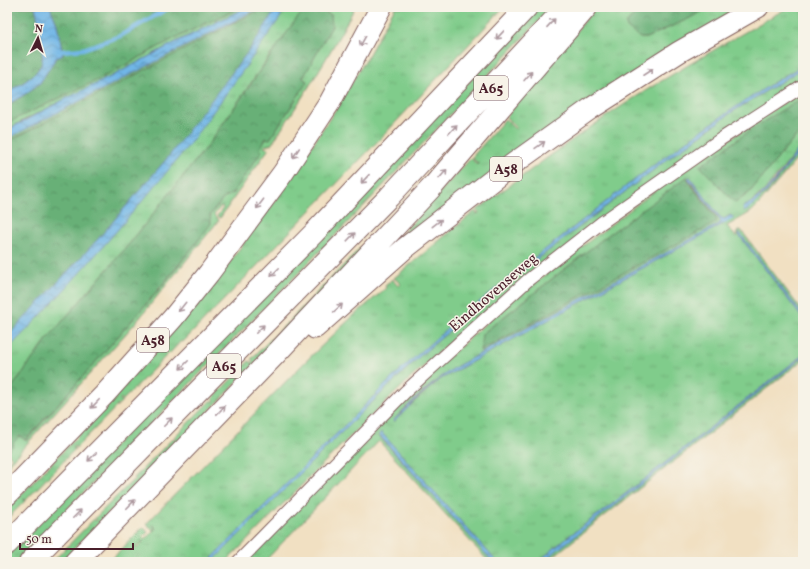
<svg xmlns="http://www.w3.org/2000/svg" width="810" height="569" font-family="Vollkorn,serif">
<defs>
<pattern id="grass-tufts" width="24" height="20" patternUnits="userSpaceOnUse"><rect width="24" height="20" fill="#80cc8b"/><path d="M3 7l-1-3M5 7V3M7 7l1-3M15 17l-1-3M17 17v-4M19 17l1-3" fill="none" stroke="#70af78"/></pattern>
<pattern id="forest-crowns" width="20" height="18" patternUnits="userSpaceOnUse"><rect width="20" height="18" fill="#68b077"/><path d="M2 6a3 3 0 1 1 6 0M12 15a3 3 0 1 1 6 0" fill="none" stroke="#588f62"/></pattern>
<pattern id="water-waves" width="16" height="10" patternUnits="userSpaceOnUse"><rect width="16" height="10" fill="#6fb6e7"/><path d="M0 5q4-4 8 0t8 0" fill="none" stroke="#5d93bb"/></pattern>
</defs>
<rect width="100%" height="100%" fill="#f7f3e8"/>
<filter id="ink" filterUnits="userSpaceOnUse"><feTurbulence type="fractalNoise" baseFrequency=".025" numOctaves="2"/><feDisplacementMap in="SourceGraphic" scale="8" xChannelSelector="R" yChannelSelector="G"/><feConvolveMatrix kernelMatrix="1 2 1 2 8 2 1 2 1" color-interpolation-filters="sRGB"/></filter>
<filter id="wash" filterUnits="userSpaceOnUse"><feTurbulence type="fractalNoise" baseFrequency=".012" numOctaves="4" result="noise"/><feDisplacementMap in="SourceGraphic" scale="16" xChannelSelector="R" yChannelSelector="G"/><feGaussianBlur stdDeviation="0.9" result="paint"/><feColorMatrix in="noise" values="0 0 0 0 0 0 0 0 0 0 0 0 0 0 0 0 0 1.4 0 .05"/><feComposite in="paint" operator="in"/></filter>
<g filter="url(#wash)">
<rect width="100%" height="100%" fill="#f1e0c2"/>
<path fill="url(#grass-tufts)" stroke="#65765b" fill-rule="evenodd" d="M241 7H247L176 42 114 75 24 120 7 130V123L17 118 102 78 173 39Z
M261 7H265L7 142V139Z
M281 7H355C330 55 301 100 271 145L269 144 268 146 266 145 264 147 269 149 265 154 220 218 217 216 223 208 221 206 214 215 219 220 138 320 7 466V463L12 458 7 452 14 445 12 443 20 436 26 441 123 331 165 283 198 241 211 222 210 215 224 198 233 193 261 152 259 149 266 138 270 139 293 104 307 81 303 78 332 26 331 15 317 8 271 54 208 145 130 243 48 338 7 394V346L271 26Z
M395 7H504L380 139 183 342 181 341 169 354 167 352 166 353 167 355 123 400 121 398 120 400 122 401 76 448 74 446 73 448 75 449 26 500 23 499 25 501 7 519V509L77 437 224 270 282 191 338 106 369 54Z
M539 7H552L361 209 41 536 15 562H7V556L482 68Z
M596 7H641L626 24 640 38H646L688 19 710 7H738L394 243 471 158 477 165 479 163 478 162 477 163 472 157 505 119 515 129 516 128 506 117Z
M789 7H803V65L776 81 699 132 597 209 504 282 390 380 208 562H109L143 527 148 532 143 537 145 539 136 547 133 545 137 548 156 528 153 525 155 528 153 530 146 524 305 362 352 317 386 288 385 286 392 279 398 286 401 284 394 278 475 211 477 214 479 213 477 210C534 167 592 124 653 86 698 59 743 33 789 7Z
M803 68V81L473 322C386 397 307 480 226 562H212L366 408 421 355 505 284 665 161 705 132 732 112Z
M803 90V97L752 129 735 203 749 193 803 128V143L794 155 765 190 749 204 743 207 746 211 768 191 802 148 803 152 759 204 751 212 727 226 736 237 737 232 741 230 803 312V316L739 235 803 319V355L611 505 565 539 538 562H497L381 433 379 436 493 562H489L379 441 264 562H237L337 459 508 303 668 181ZM690 177 720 218 724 219 730 215 733 218 439 380 393 421C411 400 435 380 459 365L719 224 721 222 688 178ZM687 178 716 218V222L481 351 483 333 604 238Z
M496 104 470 136 360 257 61 562H52L94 519 96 521 97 520 95 518 133 480 135 481 136 480 134 478 173 438 175 440 176 439 174 437 211 400 213 402 215 401 213 398 249 361 252 363 253 361 251 359 288 322 290 324 292 322 290 320 327 282 329 284 330 283 328 281 366 242 367 243 369 241 368 240 403 204 404 205 406 204 405 202 439 166 441 167 443 164 441 162Z
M803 357V360L546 562H542Z"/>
<path fill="url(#forest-crowns)" stroke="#596851" d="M7 7H35C38 18 45 56 41 65 35 77 18 86 7 92Z
M50 7H241L173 39 102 78 7 123V105L24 95 40 83 56 58 63 55 57 24Z
M265 7H281L271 26 182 148 7 346V142Z
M312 7 317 8 331 15 332 26 303 78 307 82 270 139 266 138 260 149 262 151 233 193 224 198 210 215 211 224C153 300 89 369 26 440L20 436 13 443 14 445 7 452V394L48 338 130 243 208 145 297 18 302 13Z
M641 7H710L688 19 646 38H640L627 28 626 24Z
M803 97V128L749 193 735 203 700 166 752 129Z
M687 177 689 182 716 218 717 222 480 351 482 334 604 238Z"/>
<path fill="url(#water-waves)" stroke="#5c6a89" d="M35 7H50L57 24 63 55 61 56 56 58 40 83 24 95 7 105V92C18 86 35 77 41 65 45 56 38 18 35 7Z
M247 7H261L7 139V130L65 99 114 75 176 42Z
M279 9 283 11 280 18C250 61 219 104 188 146 164 176 139 205 114 234 79 274 44 313 7 350V337L98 239 169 156 250 49 273 14Z
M803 65V68L732 112 705 132 665 161 505 284 421 355 366 408 212 562H208L390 380C448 325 511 276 574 227 647 169 722 112 803 65Z
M803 143V148L768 190 750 208 744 212 743 207C766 197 788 163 803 143Z
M690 177 720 217 724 219 731 215 734 218 439 380 420 396 394 422 393 421C413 401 434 380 459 365L719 224 721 221 688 178Z
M739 232 803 316V319L739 235Z
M803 355V357L542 562H538L565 539 611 505Z
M381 432 497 562H493L379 435Z"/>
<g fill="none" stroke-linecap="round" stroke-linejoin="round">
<path stroke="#6fb6e7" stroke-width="4.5" d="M62 51 83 49 120 36 170 7"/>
</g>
</g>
<g filter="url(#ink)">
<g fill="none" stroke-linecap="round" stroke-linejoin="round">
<defs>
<path id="minor" d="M238 562 405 392 528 280 601 223 721 139 803 86"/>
<path id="motorway" d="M315 328 404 249 513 164 590 109 679 52 758 7
M7 495 104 395 173 318 209 273 283 173 330 102 381 7
M7 544 314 233 527 7
M30 562 389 197 566 7
M75 562 273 357 434 185 587 7"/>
</defs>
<use href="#minor" stroke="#846360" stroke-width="14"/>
<use href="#motorway" stroke="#846360" stroke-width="23"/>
<use href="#minor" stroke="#fff" stroke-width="12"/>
<use href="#motorway" stroke="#fff" stroke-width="21"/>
</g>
<defs><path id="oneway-shaft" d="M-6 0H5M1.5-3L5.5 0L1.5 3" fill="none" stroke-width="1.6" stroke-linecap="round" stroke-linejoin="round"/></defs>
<g stroke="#ae9aa0">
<use href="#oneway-shaft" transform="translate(551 23) rotate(-47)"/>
<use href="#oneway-shaft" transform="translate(500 35) rotate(133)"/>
<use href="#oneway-shaft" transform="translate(363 41) rotate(119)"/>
<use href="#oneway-shaft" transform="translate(648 72) rotate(-33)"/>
<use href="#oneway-shaft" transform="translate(528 76) rotate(-49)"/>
<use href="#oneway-shaft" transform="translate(453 129) rotate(-47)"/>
<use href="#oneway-shaft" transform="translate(540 145) rotate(-35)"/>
<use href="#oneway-shaft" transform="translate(296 153) rotate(123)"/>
<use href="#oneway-shaft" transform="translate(443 174) rotate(-49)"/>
<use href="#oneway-shaft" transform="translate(365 179) rotate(133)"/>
<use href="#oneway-shaft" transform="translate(260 204) rotate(127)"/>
<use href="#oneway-shaft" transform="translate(437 223) rotate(-38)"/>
<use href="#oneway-shaft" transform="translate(351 237) rotate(-46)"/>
<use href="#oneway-shaft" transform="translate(275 272) rotate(135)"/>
<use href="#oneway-shaft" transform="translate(182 307) rotate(129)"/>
<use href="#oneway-shaft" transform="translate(338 308) rotate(-42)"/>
<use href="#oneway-shaft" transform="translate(260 329) rotate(-45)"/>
<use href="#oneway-shaft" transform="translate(184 365) rotate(135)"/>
<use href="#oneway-shaft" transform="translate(95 404) rotate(134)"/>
<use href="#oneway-shaft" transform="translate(221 410) rotate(-46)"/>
<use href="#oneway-shaft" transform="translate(168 422) rotate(-45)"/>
<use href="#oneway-shaft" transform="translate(92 457) rotate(135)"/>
<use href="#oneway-shaft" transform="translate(131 504) rotate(-46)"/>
<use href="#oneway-shaft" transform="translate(77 514) rotate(-45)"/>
</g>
</g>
<g text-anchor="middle" stroke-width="3" stroke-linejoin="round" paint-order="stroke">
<g fill="#f7f3e8" stroke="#7e5f64" stroke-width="1">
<rect x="474" y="76" width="34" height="24" rx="3"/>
<rect x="490" y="157" width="32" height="24" rx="3"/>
<rect x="137" y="328" width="32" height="24" rx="3"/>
<rect x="207" y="354" width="34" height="24" rx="3"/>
</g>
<g font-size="14" font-weight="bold" fill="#4a1f2b">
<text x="491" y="93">A65</text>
<text x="506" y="174">A58</text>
<text x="153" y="345">A58</text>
<text x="224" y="371">A65</text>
</g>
<g font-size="15" fill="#4a1f2b" stroke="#f7f3e8">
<text transform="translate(493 292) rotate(-41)" y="5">Eindhovenseweg</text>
</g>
</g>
<rect width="810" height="569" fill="none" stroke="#f7f3e8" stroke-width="24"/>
<g transform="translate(38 38) rotate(5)" stroke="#f7f3e8" stroke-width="3" paint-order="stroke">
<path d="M0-3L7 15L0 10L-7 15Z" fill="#4a1f2b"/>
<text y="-6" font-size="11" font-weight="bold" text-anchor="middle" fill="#4a1f2b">N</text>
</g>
<path d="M20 543v6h113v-6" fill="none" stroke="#4a1f2b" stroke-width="2"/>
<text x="26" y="543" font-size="12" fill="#4a1f2b" stroke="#f7f3e8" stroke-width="3" paint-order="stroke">50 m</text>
</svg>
